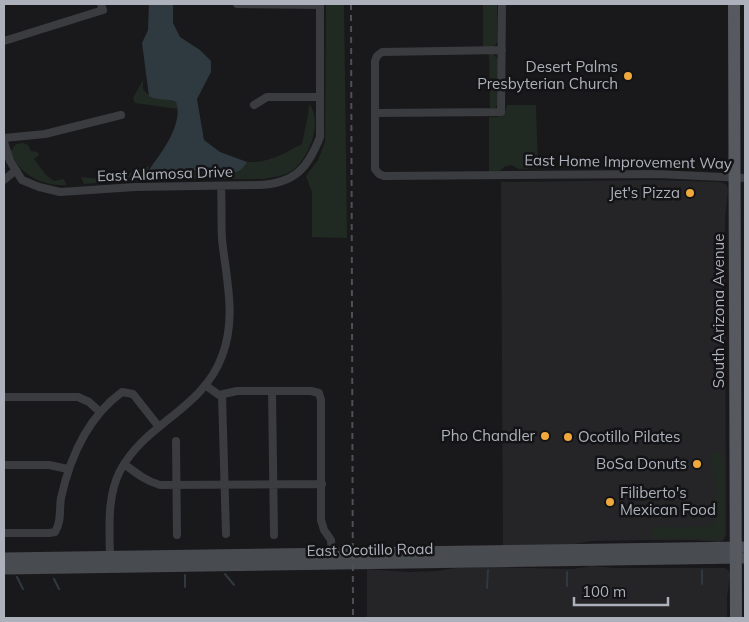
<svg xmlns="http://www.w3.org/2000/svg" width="749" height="622" font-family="Mulish,sans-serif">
<rect width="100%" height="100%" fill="#19191b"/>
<path fill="#252528" d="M653 180 720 182 726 184 728 189 725 218 726 535 723 541 719 542 695 540H652L592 541 568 545 503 546 501 181 507 182Z
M592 566 615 568H725L729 571 730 575 727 597V618H367V569L408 572 438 571 455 568 492 567 572 569Z"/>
<path fill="#212a22" d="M326 4H344L347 238 312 237V192L306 176 318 160 325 142Z
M483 4H497L498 41 494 47H483Z
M489 54H493L498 59 499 102 495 108 490 109Z
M143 80V89C152 102 164 97 176 102L178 109 135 103 133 98Z
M309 104C323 121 310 156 294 169 286 176 274 177 264 179H158L160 173 209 171 224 172 245 167 247 162C270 163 282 154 302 144L308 115Z
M507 105H536L538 168 519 169 511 165 504 167 500 171 489 172V117H498L505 112Z
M24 143 28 145 31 151 37 152 39 155 34 159 46 175 54 181 64 179 66 185C42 186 20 175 10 152L16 144Z
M149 166 148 170 155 172 154 179 84 184 81 177 99 179 109 175H125Z
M711 453H718L724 458V535L718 541 695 538H655L651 535V525C667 528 679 528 696 526 702 526 706 528 713 525L717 519 715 516 716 509 713 507 712 500 715 499 718 495C715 480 712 468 711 453Z"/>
<path fill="#2f3940" d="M149 4H173V23L180 37 200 50 211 61V72L197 99 204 140 220 152 247 162C245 167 241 170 236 172 227 174 217 171 208 171 188 170 169 175 149 170 161 153 184 124 176 102 168 98 157 101 149 96L142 43 148 30Z"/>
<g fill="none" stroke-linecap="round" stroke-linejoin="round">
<path stroke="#2f3940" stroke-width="2" d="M702 570V584
M567 572V586
M225 574 234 585
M185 575V587
M17 577 23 589
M54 579 59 589
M487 588 488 570"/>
<path stroke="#3a3c40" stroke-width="8" d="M237 4 320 5
M4 41 103 10 101 4
M502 50 382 52 377 56 375 61V169L379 174 384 176 657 174 745 178
M254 105 267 97H320
M375 113 501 112 502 4
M4 138 45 134 121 115
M4 142 10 161 22 180 39 187 60 192 135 187 260 185C295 183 308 168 320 137V4
M4 180 16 170
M205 385 219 395 237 391H311L319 393 321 400V520L324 530 331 540 332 554
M272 391 274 535
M222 395 226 534
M4 397H78L89 402 100 412
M176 441 177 535
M124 464C136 473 146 481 160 485L322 484
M4 465H49L68 469
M4 533H49L55 532C62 521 59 509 61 498 70 457 88 417 122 392L133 394 159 427
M110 561C110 532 106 498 120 471 144 424 203 409 222 356 237 318 226 278 222 239 221 222 222 204 221 186"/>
<path stroke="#484b50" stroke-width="11" d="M4 558 745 547
M4 569 745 558"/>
<path stroke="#56595f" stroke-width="12" d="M734 4 736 618"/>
<path stroke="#4d5055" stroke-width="2" stroke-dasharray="6 5" stroke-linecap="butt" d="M351 4 353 618"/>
</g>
<g fill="#f0a83d" stroke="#141416" stroke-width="2">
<circle cx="628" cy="76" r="5"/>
<circle cx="690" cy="193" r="5"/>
<circle cx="545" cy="436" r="5"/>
<circle cx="568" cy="437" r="5"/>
<circle cx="697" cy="464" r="5"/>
<circle cx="610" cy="502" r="5"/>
</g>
<g text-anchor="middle" stroke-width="5" stroke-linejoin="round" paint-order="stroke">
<g font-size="15" fill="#acb1bb" stroke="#141416" text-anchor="end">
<text x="618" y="72">Desert Palms<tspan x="618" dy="17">Presbyterian Church</tspan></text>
<text x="680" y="198">Jet's Pizza</text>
<text x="535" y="441">Pho Chandler</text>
<text x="578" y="442" text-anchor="start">Ocotillo Pilates</text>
<text x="687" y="469">BoSa Donuts</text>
<text x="620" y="498" text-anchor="start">Filiberto's<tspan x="620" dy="17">Mexican Food</tspan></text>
</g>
<g font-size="15" fill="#acb1bb" stroke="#141416">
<text transform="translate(628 162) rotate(1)" y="5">East Home Improvement Way</text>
<text transform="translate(165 174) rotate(-2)" y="5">East Alamosa Drive</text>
<text transform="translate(719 311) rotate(-90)" y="5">South Arizona Avenue</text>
<text transform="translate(370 550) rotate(-1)" y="5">East Ocotillo Road</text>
</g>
</g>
<rect width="749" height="622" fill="none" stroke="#acb1bb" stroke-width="10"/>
<path d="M574 597v8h94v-8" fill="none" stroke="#acb1bb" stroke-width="2.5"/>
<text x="582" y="597" font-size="15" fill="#acb1bb" stroke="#141416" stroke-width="4" paint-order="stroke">100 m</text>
</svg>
